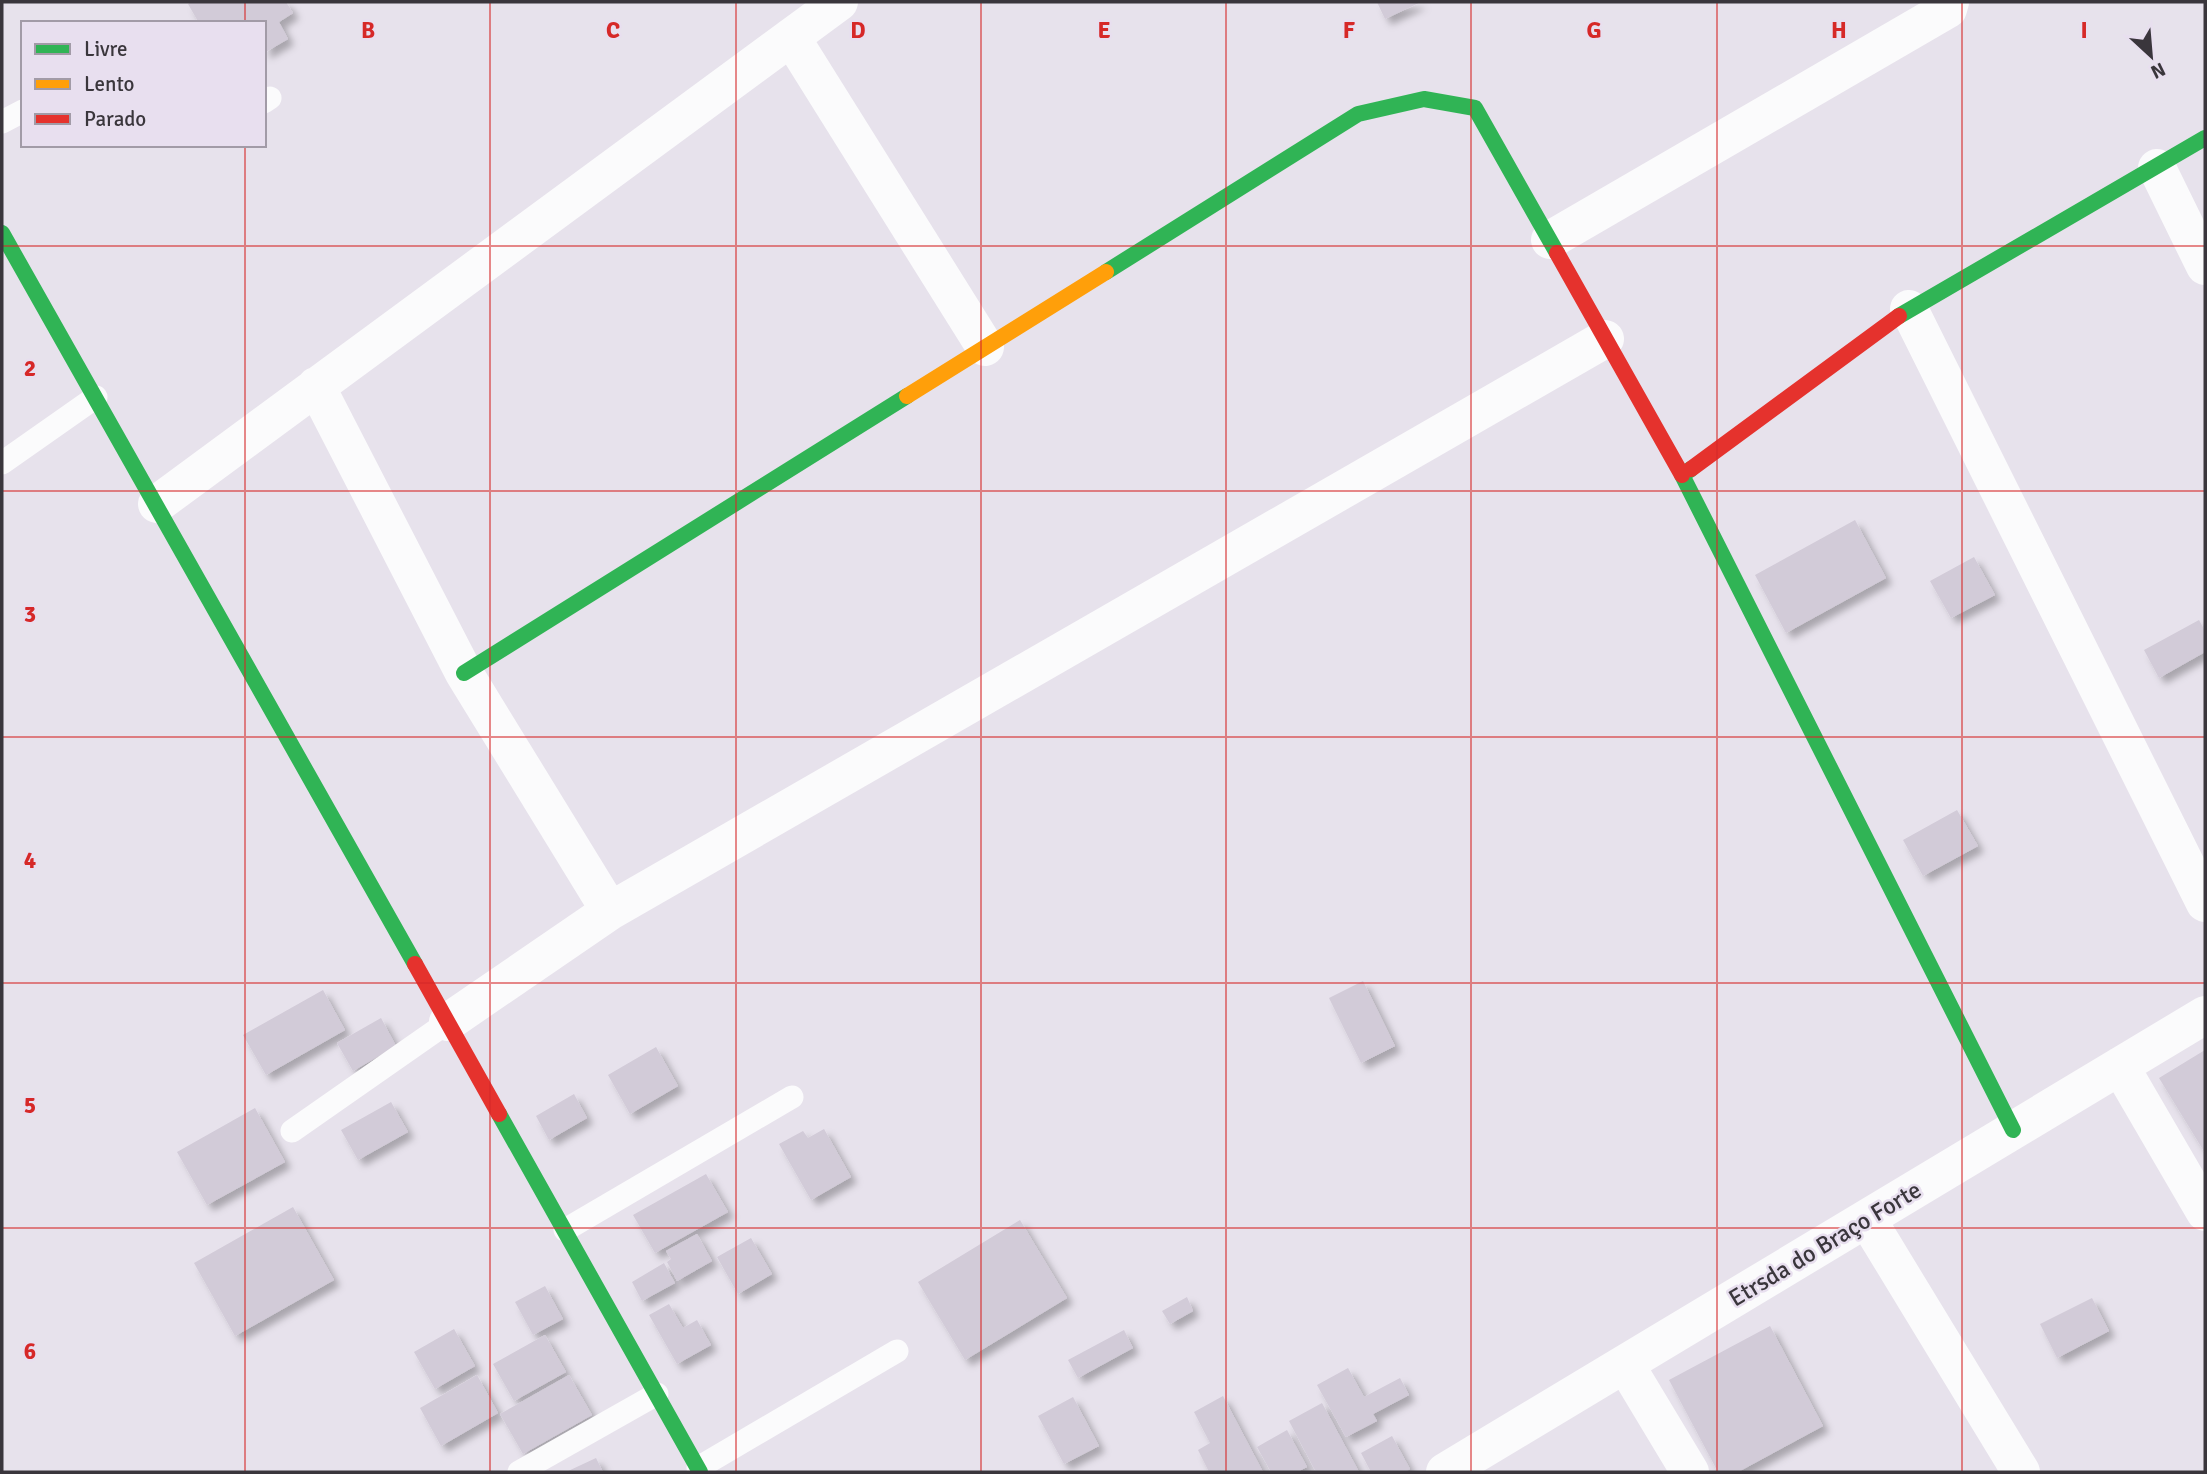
<svg xmlns="http://www.w3.org/2000/svg" width="2207" height="1474" font-family="Signika,sans-serif">
<defs>
<filter id="shadow"><feDropShadow dx="6" dy="6" stdDeviation="3.5" flood-color="#0004"/></filter>
</defs>
<rect width="100%" height="100%" fill="#e7e2ec"/>
<path fill="#d2cbd8" filter="url(#shadow)" d="M191 2H286L293 13 279 22 288 39 264 53V23H199L188 4Z
M1377 2H1421L1385 19Z
M1855 520 1886 578 1786 633 1755 575Z
M1974 557 1995 595 1951 618 1930 581Z
M2199 620 2205 631V652L2159 678 2144 650Z
M1957 810 1978 846 1923 876 1903 840Z
M1363 981 1395 1046 1361 1063 1329 998Z
M323 990 345 1030 266 1075 243 1035Z
M381 1018 396 1046 353 1071 337 1043Z
M656 1047 678 1086 630 1114 608 1075Z
M2205 1050V1153L2159 1078Z
M574 1094 587 1118 549 1140 536 1116Z
M391 1102 408 1132 358 1160 341 1130Z
M255 1108 285 1162 207 1205 177 1152Z
M824 1129 851 1177 811 1200 779 1144 803 1131 808 1138Z
M706 1174 728 1212 655 1253 633 1215Z
M293 1207 334 1280 235 1336 194 1263Z
M1020 1220 1067 1298 965 1360 918 1282Z
M697 1234 712 1261 677 1281 667 1262 671 1259 666 1251Z
M751 1238 772 1274 738 1294 717 1257Z
M664 1263 675 1283 642 1301 632 1282Z
M545 1286 563 1319 533 1335 515 1302Z
M1187 1297 1193 1311 1170 1324 1162 1311Z
M2092 1298 2109 1331 2057 1358 2040 1324Z
M669 1304 683 1328 697 1320 711 1345 677 1364 649 1315Z
M1770 1326 1823 1426 1738 1472H1718L1669 1380Z
M454 1329 475 1366 435 1389 414 1352Z
M1124 1330 1133 1348 1078 1378 1068 1360Z
M545 1335 566 1372 514 1401 493 1364Z
M1348 1368 1364 1397 1400 1378 1409 1395 1373 1414 1377 1421 1346 1437 1317 1385Z
M477 1375 498 1413 441 1446 420 1408Z
M569 1375 592 1415 523 1454 500 1414Z
M1223 1396 1263 1472H1209L1198 1450 1210 1443 1194 1412Z
M1073 1397 1099 1446 1064 1464 1038 1416Z
M1322 1403 1359 1472H1316L1289 1421Z
M1287 1430 1307 1467 1297 1472H1271L1257 1447Z
M1392 1436 1410 1469 1405 1472H1371L1361 1453Z
M596 1458 603 1472H566Z"/>
<g fill="none" stroke-linecap="round" stroke-linejoin="round">
<path stroke="#fbfbfc" stroke-width="23" d="M264 102 270 98
M2 122 23 111
M2 463 96 397
M292 1131 448 1022
M565 1230 792 1097
M698 1468 897 1351
M519 1472 657 1394"/>
<path stroke="#fbfbfc" stroke-width="38" d="M791 37 985 347
M2157 168 2205 266
M1550 240 1948 9 1950 2
M1909 309 2205 903
M316 386 464 673 610 911
M157 504 839 2
M448 1022 610 911 1605 339
M2120 1066 2205 1212
M1867 1219 2021 1472
M1625 1364 1690 1472
M1445 1472 2205 1015"/>
<path stroke="#30b455" stroke-width="16" d="M2 233 415 964
M1106 272 1358 114 1424 99 1475 108 1557 253
M1899 316 2205 138
M1691 469 1682 475 2013 1130
M464 673 907 396
M499 1114 700 1472"/>
<path stroke="#ff9f0a" stroke-width="16" d="M907 396 1106 272"/>
<path stroke="#e5322d" stroke-width="16" d="M1557 253 1682 475
M1691 469 1899 316
M415 964 499 1114"/>
</g>
<path fill="none" stroke="#d62828" stroke-width="2" stroke-opacity="0.55" d="M245 2V23M490 2V1472M736 2V1472M981 2V1472M1226 2V1472M1471 2V1472M1717 2V1472M1962 2V1472M245 145V1472M2 246H2205M2 491H2205M2 737H2205M2 983H2205M2 1228H2205"/>
<g text-anchor="middle" stroke-width="5" stroke-linejoin="round" paint-order="stroke">
<g font-size="24" fill="#3a363c" stroke="#e8dfef">
<text transform="translate(1825 1244) rotate(-31)" y="8">Etrsda do Braço Forte</text>
</g>
</g>
<g font-size="23" text-anchor="middle" font-weight="bold" fill="#d62828" stroke="#e8dfef" stroke-width="5" stroke-linejoin="round" paint-order="stroke">
<text x="368" y="38">B</text>
<text x="613" y="38">C</text>
<text x="858" y="38">D</text>
<text x="1104" y="38">E</text>
<text x="1349" y="38">F</text>
<text x="1594" y="38">G</text>
<text x="1839" y="38">H</text>
<text x="2084" y="38">I</text>
<text x="30" y="376">2</text>
<text x="30" y="622">3</text>
<text x="30" y="868">4</text>
<text x="30" y="1113">5</text>
<text x="30" y="1359">6</text>
</g>
<rect width="2207" height="1474" fill="none" stroke="#3a363c" stroke-width="7"/>
<rect x="21" y="21" width="245" height="126" fill="#e8dfef" stroke="#a29ba7" stroke-width="2"/>
<rect x="35" y="44" width="35" height="10" fill="#30b455" stroke="#a29ba7" stroke-width="2"/>
<text x="84" y="56" font-size="21" fill="#3a363c">Livre</text>
<rect x="35" y="79" width="35" height="10" fill="#ff9f0a" stroke="#a29ba7" stroke-width="2"/>
<text x="84" y="91" font-size="21" fill="#3a363c">Lento</text>
<rect x="35" y="114" width="35" height="10" fill="#e5322d" stroke="#a29ba7" stroke-width="2"/>
<text x="84" y="126" font-size="21" fill="#3a363c">Parado</text>
<g transform="translate(2151 56) rotate(154)" stroke="#e8dfef" stroke-width="5" paint-order="stroke">
<path d="M0-5L12 26L0 18L-12 26Z" fill="#3a363c"/>
<text y="-10" font-size="19" font-weight="bold" text-anchor="middle" fill="#3a363c">N</text>
</g>
</svg>
